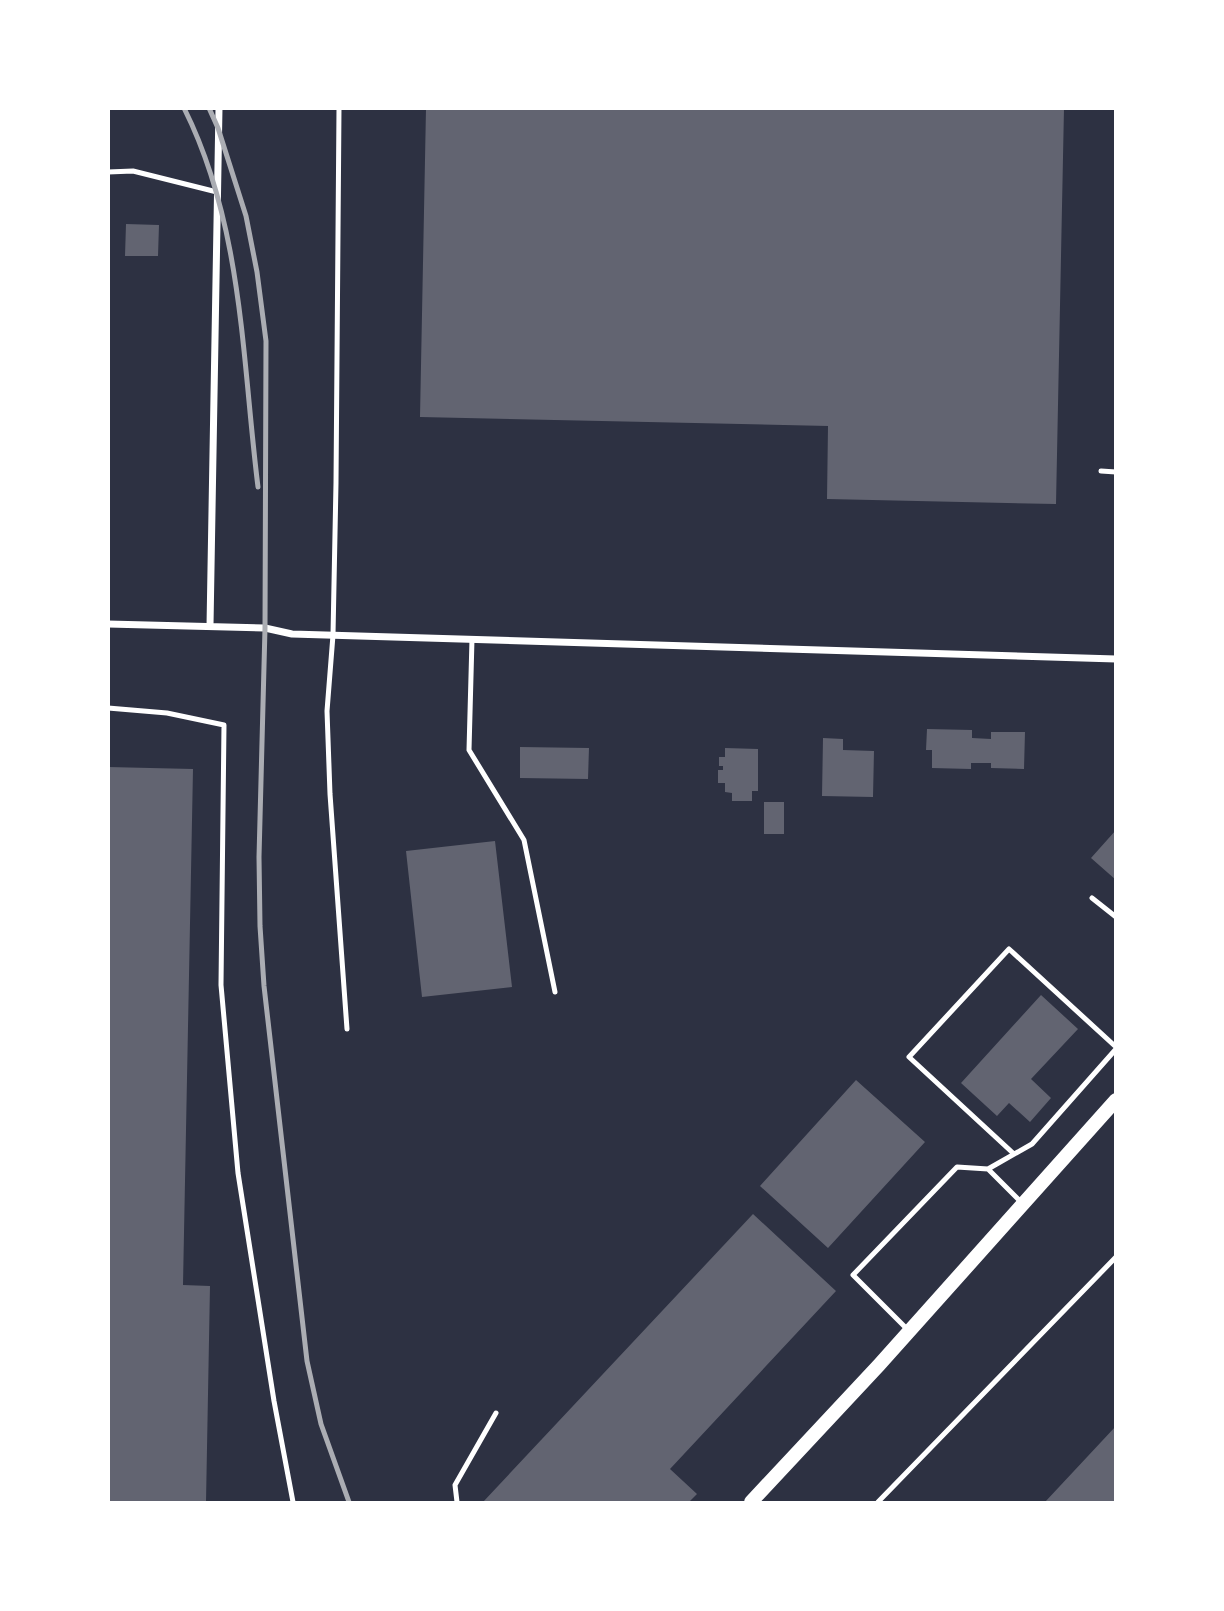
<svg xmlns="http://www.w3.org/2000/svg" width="1224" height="1611" font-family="'Work Sans',sans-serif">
<rect width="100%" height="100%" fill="#2d3142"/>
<path fill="#626471" d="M426 108H1064L1056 504 827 499 828 426 420 417Z
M126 224 159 225 158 256H125Z
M927 729 972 730V738L991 739V732H1025L1024 769 991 768V763H971V769L932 768V750H926Z
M823 738 843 739V750L874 751 873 797 822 796Z
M520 747 589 748 588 779 520 778Z
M725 748 758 749V791H752V801H732V793L725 792V783H718V770H723V766H719V757H725Z
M108 767 193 769 183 1285 210 1286 206 1502H108Z
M764 802H784V834H764Z
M1116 830V880L1091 858Z
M495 841 512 987 422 997 406 851Z
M1041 995 1078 1029 1031 1079 1051 1098 1030 1122 1009 1103 997 1116 961 1083Z
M856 1080 925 1142 828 1248 760 1186Z
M753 1214 836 1291 670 1469 697 1494 689 1502H483Z
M1116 1426V1502H1045Z"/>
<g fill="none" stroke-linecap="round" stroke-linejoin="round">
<path stroke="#fff" stroke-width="5" d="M339 108 336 483 333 635 327 711 330 794 347 1029
M108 172 133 171 217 192
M1101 471 1116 472
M472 639 469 750 524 840 555 992
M108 708 167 713 224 725 221 985 238 1173 274 1401 293 1502
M1092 898 1116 917
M1014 1154 909 1057 1009 949 1116 1047
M988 1169 1023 1204
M907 1329 853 1275 957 1167 988 1169 1032 1144 1116 1049
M457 1502 455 1485 496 1413
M878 1502 1116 1257"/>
<path stroke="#fff" stroke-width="7" d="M108 624 265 628 292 634 1116 659
M210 626 219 108"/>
<path stroke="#fff" stroke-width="14" d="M751 1502 879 1365 1116 1100"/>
<path stroke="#abadb3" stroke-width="5" d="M184 108C243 226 242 359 258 487
M209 108 218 128 246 216 257 272 266 341 265 628 259 857 260 926 264 986 307 1361 321 1424 349 1502"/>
</g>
<rect width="1224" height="1611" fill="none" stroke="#ffffff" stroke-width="220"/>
</svg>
